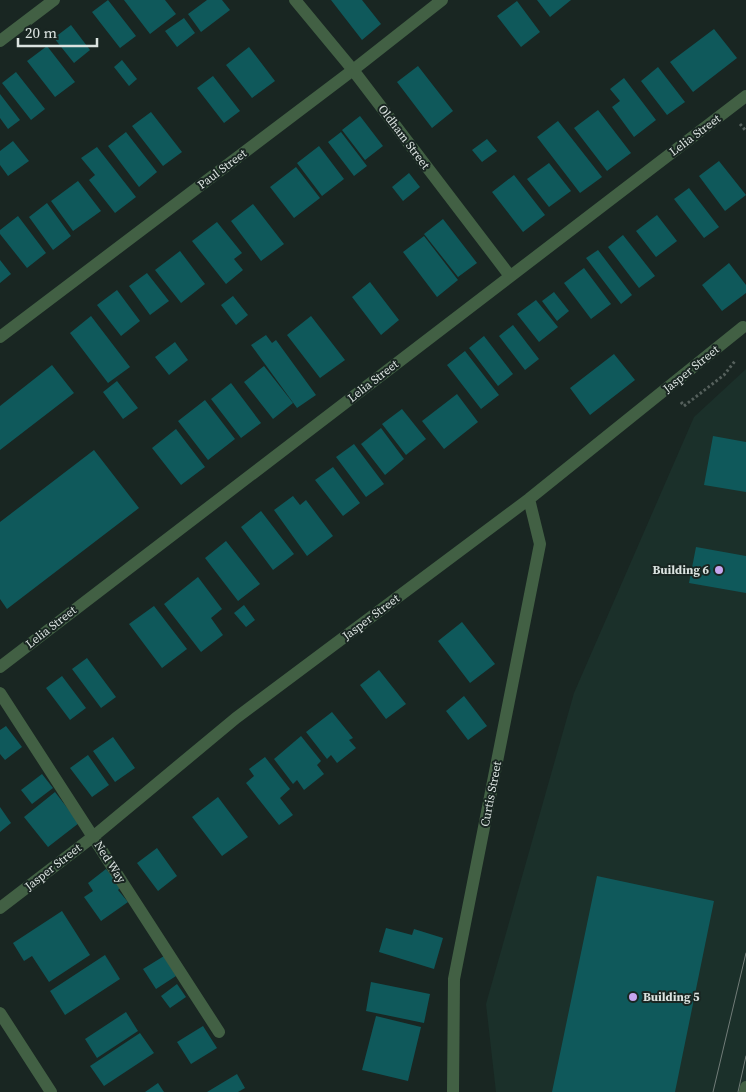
<svg xmlns="http://www.w3.org/2000/svg" width="746" height="1092" font-family="'Source Serif 4',serif">
<rect width="100%" height="100%" fill="#192622"/>
<path fill="#1b302a" d="M746 369V1092H496L486 1004 574 693 694 417Z"/>
<path fill="#0f595b" d="M108 0 136 36 120 48 92 12Z
M124 0H165L176 14 150 34Z
M207 0H222L230 10 201 32 188 14Z
M331 0H362L381 24 362 40Z
M537 0H571L550 17Z
M517 1 540 32 521 47 497 16Z
M184 18 195 33 177 47 165 31Z
M71 25 90 50 74 63 54 38Z
M714 29 737 58 693 92 670 62Z
M47 46 75 82 55 97 27 61Z
M249 47 275 81 252 98 226 65Z
M122 60 137 79 129 86 114 67Z
M418 66 453 111 432 128 397 82Z
M658 67 685 102 667 115 641 81Z
M16 72 45 109 31 120 2 83Z
M213 76 240 111 224 123 197 88Z
M624 78 656 120 634 137 612 107 620 101 610 89Z
M0 94 20 120 8 129 0 118Z
M598 110 631 153 607 171 574 128Z
M151 112 182 152 163 166 132 126Z
M360 116 383 146 365 160 342 130Z
M558 121 602 177 580 193 537 137Z
M126 132 157 172 139 187 108 146Z
M341 132 367 166 354 176 328 142Z
M487 139 497 151 482 162 472 150Z
M13 141 29 161 8 176 0 165V151Z
M319 146 344 179 322 196 297 163Z
M97 147 136 197 115 213 89 180 95 175 81 158Z
M719 161 746 195 725 211 699 176Z
M549 163 571 191 549 207 527 179Z
M296 167 320 198 294 218 270 187Z
M409 173 420 187 403 201 392 187Z
M514 175 545 215 523 232 492 192Z
M78 181 101 211 73 231 51 201Z
M689 188 719 227 704 238 674 199Z
M47 203 71 236 53 250 29 217Z
M253 204 284 244 261 261 231 221Z
M657 215 677 241 656 257 636 231Z
M18 216 46 253 27 268 0 234V230Z
M443 219 477 263 458 277 424 234Z
M217 222 242 253 234 259 243 270 226 284 192 241Z
M623 235 655 276 639 288 608 247Z
M424 236 458 280 437 297 403 252Z
M598 250 632 295 621 304 586 258Z
M180 251 205 284 181 303 155 270Z
M0 260 11 274 0 283Z
M729 263 746 285V293L722 311 702 285Z
M584 268 611 304 591 319 564 283Z
M147 273 169 301 150 315 129 286Z
M370 282 399 320 381 335 352 297Z
M117 290 140 321 121 336 97 305Z
M554 292 569 311 557 321 542 301Z
M233 296 248 315 236 325 221 305Z
M536 300 558 327 539 342 517 314Z
M91 316 130 367 108 383 70 333Z
M311 316 345 360 320 378 287 335Z
M513 325 539 359 525 370 499 336Z
M266 335 272 343 276 340 316 395 297 408 251 345Z
M484 336 513 374 498 386 469 348Z
M175 342 188 360 169 375 155 357Z
M465 351 499 395 481 409 447 365Z
M614 354 635 380 590 415 570 388Z
M52 365 74 393 0 450V406Z
M264 366 293 403 273 419 244 382Z
M117 381 138 408 123 419 103 392Z
M231 383 261 423 241 438 211 399Z
M457 394 478 422 444 449 422 421Z
M205 400 235 439 208 460 178 421Z
M402 409 426 439 406 455 382 424Z
M381 428 404 459 385 475 361 444Z
M176 429 205 467 181 485 152 448Z
M713 436 746 442V492L704 485Z
M354 444 384 484 366 497 336 457Z
M94 450 139 508 7 609 0 599V522Z
M333 467 360 503 343 516 315 480Z
M293 496 300 505 306 500 333 536 307 556 274 510Z
M261 511 294 554 273 570 241 527Z
M226 541 260 584 238 601 205 558Z
M696 547 746 556V593L689 583Z
M198 577 222 609 211 618 223 635 201 652 164 604Z
M244 605 255 620 246 627 234 613Z
M154 606 187 649 162 668 129 624Z
M462 622 495 664 470 683 438 641Z
M87 658 116 697 101 708 72 669Z
M379 670 406 704 386 719 360 685Z
M62 676 86 708 70 720 46 688Z
M464 696 487 726 468 740 446 711Z
M332 712 353 738 349 740 356 748 337 763 331 755 327 759 306 732Z
M6 726 22 747 5 760 0 754V730Z
M301 736 321 761 317 765 324 774 304 790 297 780 293 784 274 759Z
M113 737 135 768 115 782 93 751Z
M88 755 109 785 92 797 70 768Z
M265 757 290 789 280 798 293 815 279 825 246 783 254 776 249 769Z
M42 774 53 788 32 804 21 790Z
M55 792 79 823 48 847 24 817Z
M218 797 248 837 222 856 192 817Z
M0 807 11 823 0 832Z
M157 848 177 876 158 891 137 863Z
M106 869 121 887 118 890 128 902 101 921 84 897 93 891 88 883Z
M597 876 714 901 675 1092H552Z
M62 911 90 955 49 982 32 956 24 961 13 943Z
M386 928 412 935 414 929 443 938 434 969 379 952Z
M105 955 120 979 65 1015 50 991Z
M164 956 176 976 156 989 143 969Z
M371 982 430 994 424 1023 366 1011Z
M177 984 186 997 170 1008 161 996Z
M126 1012 138 1031 97 1058 85 1039Z
M376 1016 421 1027 408 1081 362 1070Z
M203 1026 217 1048 191 1064 177 1042Z
M140 1033 154 1053 104 1086 90 1066Z
M237 1074 245 1088 238 1092H207Z
M158 1083 164 1092H145Z"/>
<g fill="none" stroke-linecap="round" stroke-linejoin="round">
<path stroke="#55605c" stroke-width="3" stroke-dasharray="2.5 2.5" stroke-linecap="butt" d="M740 124 746 131
M681 402 684 406 724 375 735 361"/>
<path stroke="#426044" stroke-width="12" d="M295 0 353 70 510 276
M0 41 54 0
M0 337 353 70 442 0
M0 667 746 96
M0 693 219 1032
M0 908 94 836 236 718 529 499 743 327
M0 1013 51 1092
M453 1092 454 979 540 544 529 499
M745 1092 746 1087"/>
<path stroke="#717c78" stroke-width="1" d="M713 1092 746 953
M738 1092 746 1056"/>
</g>
<g fill="#c6a6f0" stroke="#192622" stroke-width="2">
<circle cx="719" cy="570" r="5"/>
<circle cx="633" cy="997" r="5"/>
</g>
<g text-anchor="middle" stroke-width="4" stroke-linejoin="round" paint-order="stroke">
<g font-size="12" fill="#dbe3e0" stroke="#192622">
<text transform="translate(695 135) rotate(-37)" y="4">Lelia Street</text>
<text transform="translate(404 137) rotate(53)" y="4">Oldham Street</text>
<text transform="translate(222 169) rotate(-37)" y="4">Paul Street</text>
<text transform="translate(691 369) rotate(-39)" y="4">Jasper Street</text>
<text transform="translate(373 381) rotate(-38)" y="4">Lelia Street</text>
<text transform="translate(371 617) rotate(-37)" y="4">Jasper Street</text>
<text transform="translate(51 627) rotate(-38)" y="4">Lelia Street</text>
<text transform="translate(491 794) rotate(-79)" y="4">Curtis Street</text>
<text transform="translate(110 862) rotate(57)" y="4">Ned Way</text>
<text transform="translate(53 867) rotate(-38)" y="4">Jasper Street</text>
</g>
<g font-size="12" font-weight="bold" fill="#dbe3e0" stroke="#192622" text-anchor="end">
<text x="709" y="574">Building 6</text>
<text x="643" y="1001" text-anchor="start">Building 5</text>
</g>
</g>
<path d="M18 38v8h79v-8" fill="none" stroke="#dbe3e0" stroke-width="2.5"/>
<text x="25" y="38" font-size="15" fill="#dbe3e0" stroke="#192622" stroke-width="4" paint-order="stroke">20 m</text>
</svg>
